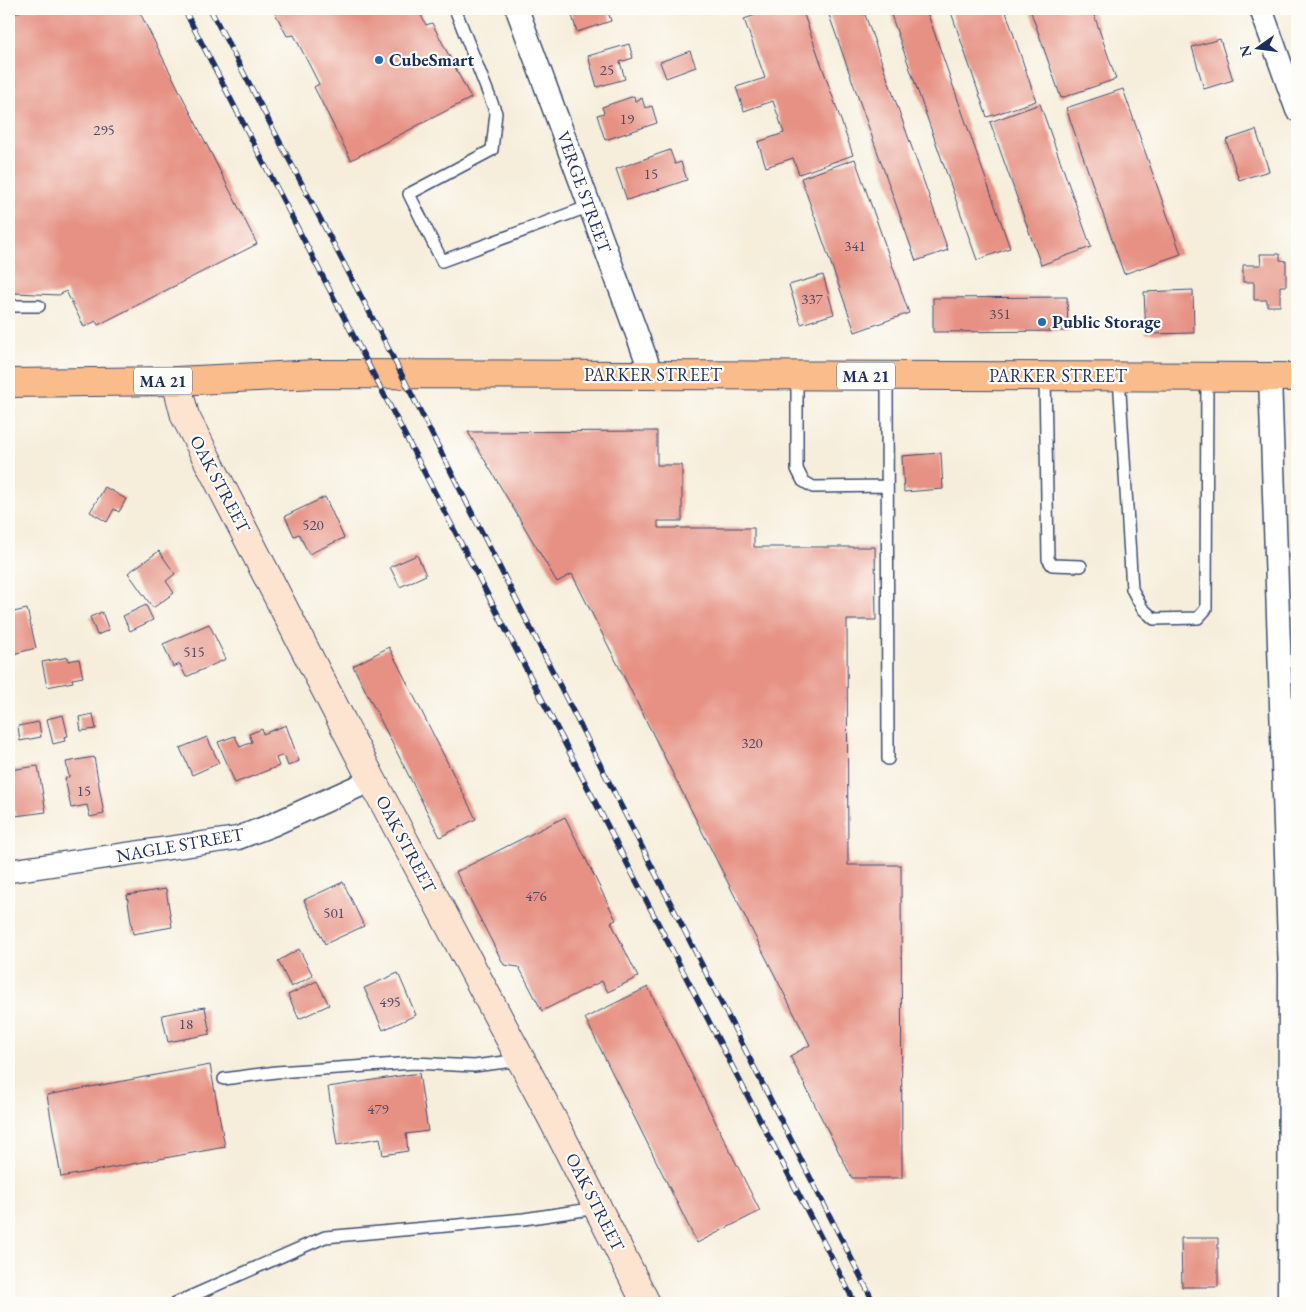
<svg xmlns="http://www.w3.org/2000/svg" width="1306" height="1312" font-family="'EB Garamond',serif">
<rect width="100%" height="100%" fill="#fdfcf7"/>
<filter id="ink" filterUnits="userSpaceOnUse"><feTurbulence type="fractalNoise" baseFrequency=".02" numOctaves="2"/><feDisplacementMap in="SourceGraphic" scale="10" xChannelSelector="R" yChannelSelector="G"/><feConvolveMatrix kernelMatrix="1 2 1 2 8 2 1 2 1" color-interpolation-filters="sRGB"/></filter>
<filter id="wash" filterUnits="userSpaceOnUse"><feTurbulence type="fractalNoise" baseFrequency=".0096" numOctaves="4" result="noise"/><feDisplacementMap in="SourceGraphic" scale="20" xChannelSelector="R" yChannelSelector="G"/><feGaussianBlur stdDeviation="1.12" result="paint"/><feColorMatrix in="noise" values="0 0 0 0 0 0 0 0 0 0 0 0 0 0 0 0 0 1.4 0 .05"/><feComposite in="paint" operator="in"/></filter>
<g filter="url(#wash)">
<rect width="100%" height="100%" fill="#f6eedb"/>
<g id="blocks">
<path fill="#e69183" d="M25 9H138L257 244 98 325 96 321 84 327 66 291 59 295 15 293 9 282V17Z
M273 9H418L426 25 432 23 471 98 351 160 314 87 319 84 294 35 287 36Z
M570 9H607L611 21 577 32Z
M773 9H802L853 155 799 174 793 158 766 167 758 142 784 133 773 101 744 111 736 87 765 78 744 19Z
M847 9H863L948 250 916 261 829 15Z
M889 9H926L1010 248 977 260Z
M950 9H1005L1036 101 987 117Z
M1030 9H1092L1116 79 1061 98Z
M1220 39 1233 80 1204 89 1192 47Z
M629 44 633 58 620 62 625 79 597 87 588 56Z
M690 51 696 67 666 78 660 62Z
M1123 89 1181 254 1124 274 1066 108Z
M634 96 635 101 642 98 645 108 652 106 657 123 605 140 597 115 604 113 602 107Z
M1040 104 1091 247 1041 265 990 122Z
M1256 130 1269 171 1239 180 1226 140Z
M670 150 675 164 681 162 687 180 627 200 616 169Z
M855 159 909 313 855 332 801 178Z
M1260 254H1280V260L1286 261V286H1280V306H1267V300H1254V282H1243V265H1261Z
M823 275 834 314 801 324 789 285Z
M1193 290 1194 333 1146 334 1144 292Z
M1067 297 1068 331 933 332V298Z
M657 431V465H682V521H658V528H754V547H875L876 620H847L848 865H901L902 1178H852L790 1056 810 1045 572 574 557 582 468 432Z
M941 453 943 489 904 492 902 456Z
M105 487 126 499 119 512 114 509 107 522 90 512Z
M325 497 344 538 309 554 299 534 294 536 285 516Z
M159 551 175 574 166 581 174 593 153 608 128 573Z
M417 555 426 575 400 587 390 567Z
M146 605 153 620 130 631 123 616Z
M27 609 36 648 9 655V613Z
M102 612 109 630 97 635 90 617Z
M209 624 226 659 186 677 180 664 173 667 163 644Z
M389 647 476 819 440 837 353 666Z
M68 657V661L79 659 83 677 72 679 73 682 47 687 42 662Z
M93 714 96 729 81 731 79 717Z
M63 715 68 736 64 737 65 741 53 744 47 719Z
M39 722 41 737 20 741 18 726Z
M286 725 299 761 288 766 284 755 276 758 279 766 235 783 218 742 235 736 240 747 252 742 249 734 262 729 263 734Z
M207 737 219 763 192 775 180 748Z
M94 757 104 814 90 817 87 805 71 808 65 778 69 777 66 762Z
M38 766 46 812 15 816 9 770Z
M565 817 616 920 611 922 638 977 608 992 602 981 542 1011 519 967 504 965 456 872Z
M343 882 364 926 325 944 304 900Z
M166 889 172 927 133 934 127 895Z
M299 949 313 976 291 987 278 961Z
M398 973 416 1015 383 1030 364 988Z
M317 981 329 1005 299 1019 288 995Z
M648 987 760 1211 697 1243 585 1018Z
M205 1007 210 1034 168 1042 162 1015Z
M210 1065 225 1147 61 1177 47 1095Z
M419 1073 428 1131 406 1134 408 1151 383 1155 380 1138 337 1145 328 1087Z
M1181 1238H1218V1287H1182Z"/>
</g>
</g>
<g filter="url(#ink)">
<use href="#blocks" fill-opacity="0" stroke="#3c4c71" stroke-width="1"/>
<g fill="none" stroke-linecap="round" stroke-linejoin="round">
<defs>
<path id="lane" d="M455 9 496 113 492 150 409 194 442 261 590 206
M9 306H39
M797 376V469L803 481 813 487 887 486
M887 376 888 759
M1045 376 1048 559 1052 565 1081 566
M1119 376 1132 589 1142 608 1154 619 1198 618 1206 609 1207 376
M224 1079 276 1072 414 1063 474 1066 521 1060
M176 1303 325 1237 524 1219 597 1208"/>
<path id="street" d="M517 9 652 375
M1261 9 1297 110
M1270 376 1290 974 1289 1303
M9 871 238 838 272 825 372 780"/>
<path id="secondary" d="M176 381 185 416 372 780 553 1120 646 1303"/>
<path id="primary" d="M9 383 176 381 316 374 1297 377"/>
</defs>
<use href="#lane" stroke="#3c4c71" stroke-width="14"/>
<use href="#street" stroke="#3c4c71" stroke-width="25"/>
<use href="#secondary" stroke="#3c4c71" stroke-width="30"/>
<use href="#primary" stroke="#3c4c71" stroke-width="30"/>
<use href="#lane" stroke="#fff" stroke-width="11"/>
<use href="#street" stroke="#fff" stroke-width="22"/>
<use href="#secondary" stroke="#fde4d0" stroke-width="28"/>
<use href="#primary" stroke="#f9bc8a" stroke-width="28"/>
<defs>
<path id="rail" d="M184 9 855 1303
M210 9 384 340 874 1303"/>
</defs>
<use href="#rail" stroke="#1b2f5e" stroke-width="5.5"/>
<use href="#rail" stroke="#fdfcf7" stroke-width="4" stroke-dasharray="11" stroke-linecap="butt"/>
</g>
</g>
<g fill="#1f6fb2" stroke="#fdfcf7" stroke-width="2">
<circle cx="379" cy="60" r="5"/>
<circle cx="1042" cy="322" r="5"/>
</g>
<g text-anchor="middle" stroke-width="4.5" stroke-linejoin="round" paint-order="stroke">
<g font-size="15" fill="#4e4867">
<text x="607" y="75">25</text>
<text x="627" y="124">19</text>
<text x="104" y="135">295</text>
<text x="651" y="179">15</text>
<text x="855" y="251">341</text>
<text x="812" y="304">337</text>
<text x="1000" y="319">351</text>
<text x="313" y="530">520</text>
<text x="194" y="657">515</text>
<text x="752" y="748">320</text>
<text x="84" y="796">15</text>
<text x="536" y="901">476</text>
<text x="334" y="918">501</text>
<text x="390" y="1007">495</text>
<text x="186" y="1029">18</text>
<text x="378" y="1114">479</text>
</g>
<g fill="#fdfcf7" stroke="#5f6c8c" stroke-width="1">
<rect x="837" y="362.5" width="58" height="27" rx="4"/>
<rect x="134" y="367.5" width="58" height="27" rx="4"/>
</g>
<g font-size="16" font-weight="bold" fill="#1b2f5e">
<text x="866" y="382">MA 21</text>
<text x="163" y="387">MA 21</text>
</g>
<g font-size="18" font-weight="bold" fill="#1b2f5e" stroke="#fdfcf7" text-anchor="start">
<text x="389" y="66">CubeSmart</text>
<text x="1052" y="328">Public Storage</text>
</g>
<g font-size="18" fill="#1b2f5e" stroke="#fdfcf7">
<text transform="translate(584 192) rotate(70)" y="6">VERGE STREET</text>
<text x="653" y="381">PARKER STREET</text>
<text x="1058" y="382">PARKER STREET</text>
<text transform="translate(220 484) rotate(62)" y="6">OAK STREET</text>
<text transform="translate(406 844) rotate(62)" y="6">OAK STREET</text>
<text transform="translate(180 845) rotate(-10)" y="6">NAGLE STREET</text>
<text transform="translate(595 1202) rotate(63)" y="6">OAK STREET</text>
</g>
</g>
<rect width="1306" height="1312" fill="none" stroke="#fdfcf7" stroke-width="30"/>
<g transform="translate(1258 48) rotate(256)" stroke="#fdfcf7" stroke-width="4" paint-order="stroke">
<path d="M0-4L9 19L0 12L-9 19Z" fill="#1b2f5e"/>
<text y="-8" font-size="14" font-weight="bold" text-anchor="middle" fill="#1b2f5e">N</text>
</g>
</svg>
